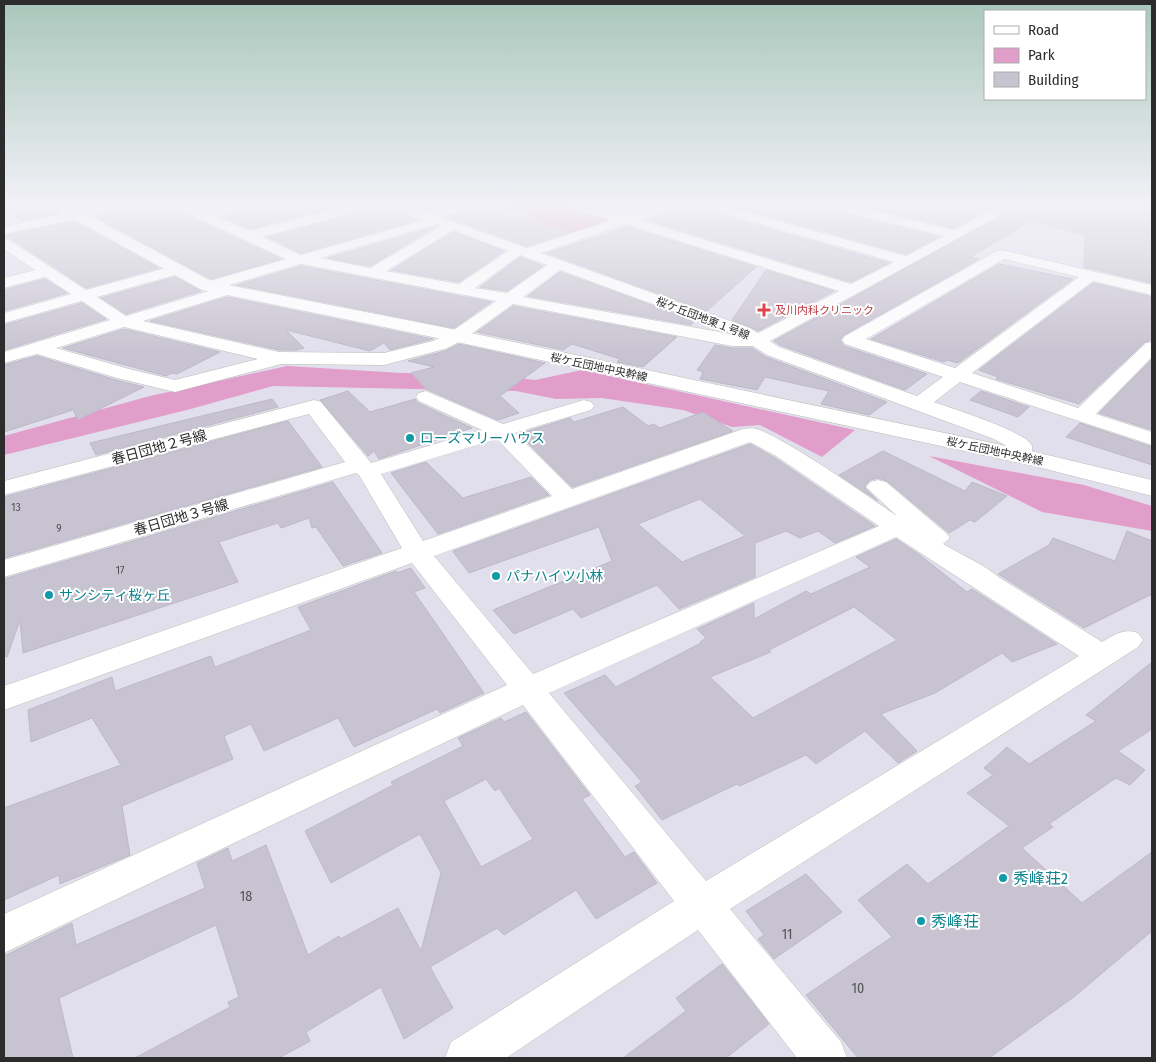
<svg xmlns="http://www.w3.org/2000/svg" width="1156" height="1062" font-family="'Fira Sans Condensed','Noto Sans JP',sans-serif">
<rect width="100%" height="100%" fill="#e2dfed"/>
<path fill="#e19eca" d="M513 206H569L607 217 608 221 565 235 523 222 533 217 514 211 495 216 503 209Z
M287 366 402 373 479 374 535 380 582 370 855 430 822 457 760 425 732 427 683 410 602 398 556 399 516 391 273 386 187 410 4 455V436L150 396Z
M929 456 1084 485 1152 506V531L1042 512Z"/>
<path fill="#c7c3d0" stroke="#beb8c8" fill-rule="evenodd" d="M4 206H52L59 213 22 220 4 210Z
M128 206H175L178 211 281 259 211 279 96 217 120 212Z
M250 206H340L250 229 222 217 246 211Z
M371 206H391L394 211 418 220 301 253 268 237 367 211Z
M473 206H494L569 232 527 246 446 217 470 211Z
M688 206H702L705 211 889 263 851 282 647 220Z
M731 206H829L833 211 939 237 906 254Z
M861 206H997L954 228Z
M1019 206H1152V283L1084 267 1085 235 1031 221 970 257 979 259 844 335 840 340 844 346 927 374 905 390 780 345 774 341Z
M74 221 159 268 86 288 10 238 4 237V236Z
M437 226 370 266 328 258Z
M628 227 756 267 707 311 547 253Z
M453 232 504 251 459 282 391 270Z
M520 257 543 266 507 291 480 287Z
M999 264 1073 279 958 363 947 360 944 362 871 339Z
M301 266 491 302 454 328 237 285Z
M766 270 834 291 758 331 732 320Z
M560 272 695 321 691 325 528 296Z
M175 277 201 291 126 314 101 298Z
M45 279 67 293 4 311V290Z
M1093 283 1152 297V340L1145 342 1079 404 996 379 998 377 979 370Z
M227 297 433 339 390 350 384 343 370 351 286 330 304 348 297 350H279L150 321Z
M82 303 106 319 4 350V325Z
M513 306 677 337 643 367 617 362 620 359 572 344 563 350 477 332Z
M124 329 220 352 177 374 172 373 166 376 63 348Z
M459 344 545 363 500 396 519 413 498 420 426 389 411 373 434 367 408 361 445 351Z
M715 345 732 348H752L766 357 887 402 869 415 821 404 829 391 765 377 757 390 700 379 703 372 697 370Z
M37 356 116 380 144 387 78 420 73 410 4 432V365Z
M1152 359V430L1099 413Z
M348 391 370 412 415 399 418 403 472 428 379 459 374 451 368 456 320 400Z
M981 391 1029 407 1018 417 970 400Z
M272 399 278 407 96 455 90 443Z
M623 407 648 426 654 424 660 428 703 412 733 431 572 487 519 434 570 418 574 422Z
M288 421 322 467 4 558V497Z
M1080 423 1152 447V465L1066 437Z
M750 444 775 458 875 526 835 543 818 531 800 538 786 531 755 543V577L679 609 657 585 581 618 573 609 514 634 493 610 612 561 599 527 469 573 454 553 453 551ZM700 499 745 536 682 562 638 524Z
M883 451 965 491 972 482 1007 496 975 522 970 520 949 533 887 481 878 478 870 480 865 486V488L878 501 839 475Z
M426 462 463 498 531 477 549 495 438 534 391 473Z
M333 482 382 553 343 566 316 527 312 528 309 518 281 528 278 523 219 542 238 582 23 653 20 620 7 657 4 656V579Z
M1127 531 1152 541V594L1084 628 998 574 1049 545 1053 538 1115 561Z
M896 539 917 553 967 592 972 589 1057 644 1012 662 1002 653 935 693 881 714 917 751 898 763 865 731 816 764 806 755 740 786 737 784 662 820 635 786 642 782 564 693 605 675 616 687 701 643 700 642 706 638 697 629 754 603V619L806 591 811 594 870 567 856 557ZM854 607 897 640 753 718 710 677 771 652 769 650Z
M411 568 425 588 414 592 484 693 440 713 437 709 354 747 338 718 264 751 251 724 224 736 233 759 122 806 130 855 60 884 59 875 4 900V808L121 765 92 718 31 742 28 710 112 677 115 691 211 656 215 667 311 630 298 607 396 571 397 573Z
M1152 662V729L1118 751 1145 770 1130 785 1116 778 1049 824 1053 827 1022 848 1082 903 1152 852V931L1075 996 989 1058H858L806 995 892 937 858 900 907 864 928 884 1009 826 967 793 993 775 984 768 1007 747 1029 764 1096 721 1086 715Z
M526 712 590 795 582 799 625 857 634 852 657 883 596 919 576 890 504 935 497 928 430 967 453 1008 404 1039 381 987 306 1032 310 1041 279 1058H135L230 1007 228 1002 239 997 216 925 59 998 73 1058H4V956L72 923 76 945 205 888 197 863 228 848 232 861 266 845 308 955 339 936 340 939 398 908 421 951 441 873 420 834 331 883 305 831 393 785 391 782 463 746 458 738 501 718 504 722ZM486 779 495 791 499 788 533 839 481 867 444 801Z
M806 874 842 912 774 959 758 939 764 935 746 911Z
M722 964 769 1024 726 1058H623L686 1011 676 998Z"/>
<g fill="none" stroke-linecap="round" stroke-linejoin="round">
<defs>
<path id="minor" d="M102 206H126L120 210 4 234V226Z
M177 206H194L204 211 225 206H248L246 209 216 216 250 231 348 206H369L367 209 262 237 301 255 424 220 395 209 393 206H411L428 212 450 206H471L469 209 440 217 527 248 612 220 576 209 574 206H593L625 216 654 206H673L671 209 639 220 851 284 894 262 706 209 704 206H724L906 256 944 236 833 209 831 206H853L954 230 1001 206H1017L770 341 779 347 917 396 943 377 845 344 842 340 845 336 997 251 1002 250 1152 285V295L1093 281 972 373 1078 408 1146 343 1152 342V357L1096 414 1152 432V445L960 382 934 402C950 408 1028 432 1032 446 1033 451 1030 457 1028 461L1020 463 1012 461 1009 456 1010 448 994 439 767 355 753 346H732L513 304 463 340 445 349 384 365 281 364 175 392 117 378 37 354 4 363V352L110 320 82 301 4 323V313L71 294 45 277 4 288V278L35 270 4 249V239L9 240 86 290 177 265 182 267 185 270 182 273 97 297 126 316 212 290 202 289 200 286 202 283 286 259 179 209ZM437 224 442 226 370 268 320 258ZM625 224 839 291 758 333 750 328 541 253ZM453 230 508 251 459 284 386 271ZM520 255 547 265 507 293 475 288ZM1004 259 1079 277 955 368 866 339ZM301 264 496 301 451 332 433 341 384 353 279 352 143 321 234 293 236 290 234 287 226 286ZM560 270 737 335 523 297ZM124 327 258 359 175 380 129 369 56 348Z
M426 391 503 424 577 402 584 400 591 402 594 406 591 410 515 433 572 489 743 429C746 429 748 428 751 428 772 428 873 500 897 516L866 487 870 482 878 480 886 482 946 533 950 538 943 544C962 555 983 564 1000 578L1102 642C1115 635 1123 628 1138 633L1143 640 1138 647 730 909 841 1042 847 1058H797L698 930 506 1058H445L451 1042 674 901 523 705 4 953V914L507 685 412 563 4 710V686L402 548 359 475 356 473 4 577V560L345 462 309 414 4 495V481L314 400 321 402 371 463 482 430 419 401 416 397 419 393ZM497 439 552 496 423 541 381 474ZM750 442 776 456 879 526 533 674 434 556ZM896 537 1079 656 706 881 549 693Z"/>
<path id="tertiary" d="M54 206H72L213 282 457 330 1035 452 1152 480V496L1034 466 457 342 202 290 56 209Z"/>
</defs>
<use href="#minor" stroke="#b9bfb2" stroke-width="1"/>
<use href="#tertiary" stroke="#b9bfb2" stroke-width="1"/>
<use href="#minor" fill="#fff" fill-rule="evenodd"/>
<use href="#tertiary" fill="#fff" fill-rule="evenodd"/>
</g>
<linearGradient id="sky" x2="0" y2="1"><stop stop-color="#a9c7bb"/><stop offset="0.58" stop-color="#f2f1f7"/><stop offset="1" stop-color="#f2f1f7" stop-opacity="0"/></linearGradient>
<rect width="1156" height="355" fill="url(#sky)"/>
<path fill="#e0444e" stroke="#fff" stroke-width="2" d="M761.5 302.5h5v5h5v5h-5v5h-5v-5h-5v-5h5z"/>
<g fill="#0f9aa8" stroke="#fff" stroke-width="2">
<circle cx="410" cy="438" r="5"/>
<circle cx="496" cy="576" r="5"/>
<circle cx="49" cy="595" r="5"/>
<circle cx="1003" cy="878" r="5"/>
<circle cx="921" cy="921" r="5"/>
</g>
<g text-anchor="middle" stroke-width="4" stroke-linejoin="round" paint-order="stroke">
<g font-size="11" fill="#be3a42" stroke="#fff" text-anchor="start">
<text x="775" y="314">及川内科クリニック</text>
</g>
<g font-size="11" fill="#2c2c2c" stroke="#fff">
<text transform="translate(703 318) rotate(21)" y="4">桜ケ丘団地東１号線</text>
<text transform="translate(599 367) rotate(12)" y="4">桜ケ丘団地中央幹線</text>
<text transform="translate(995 451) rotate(12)" y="4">桜ケ丘団地中央幹線</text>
</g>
<g font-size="11" fill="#535255">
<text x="16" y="511">13</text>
<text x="59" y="532">9</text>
<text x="120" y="574">17</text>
</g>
<g font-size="14" fill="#0d838f" stroke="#fff" text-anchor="start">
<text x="420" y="443">ローズマリーハウス</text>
<text x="506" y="581">パナハイツ小林</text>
<text x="59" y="600">サンシティ桜ヶ丘</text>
</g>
<g font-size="14" fill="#2c2c2c" stroke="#fff">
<text transform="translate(159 447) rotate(-15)" y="5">春日団地２号線</text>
<text transform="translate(181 517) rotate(-16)" y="5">春日団地３号線</text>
</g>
<g font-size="14" fill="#535255">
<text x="246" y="901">18</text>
<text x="787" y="939">11</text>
<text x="858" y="993">10</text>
</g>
<g font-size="16" fill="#0d838f" stroke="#fff" text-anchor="start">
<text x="1013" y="884">秀峰荘2</text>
<text x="931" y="927">秀峰荘</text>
</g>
</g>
<rect width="1156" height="1062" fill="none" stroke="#2c2c2c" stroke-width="10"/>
<rect x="984" y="10" width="162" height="90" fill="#ffffff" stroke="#ababab"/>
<rect x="994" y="26" width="25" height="8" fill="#ffffff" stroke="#ababab"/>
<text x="1028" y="35" font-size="15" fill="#2c2c2c">Road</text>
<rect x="994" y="48" width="25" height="15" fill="#e19eca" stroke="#ababab"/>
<text x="1028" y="60" font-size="15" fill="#2c2c2c">Park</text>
<rect x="994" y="72" width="25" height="15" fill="#c7c3d0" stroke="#ababab"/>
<text x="1028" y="85" font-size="15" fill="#2c2c2c">Building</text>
</svg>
